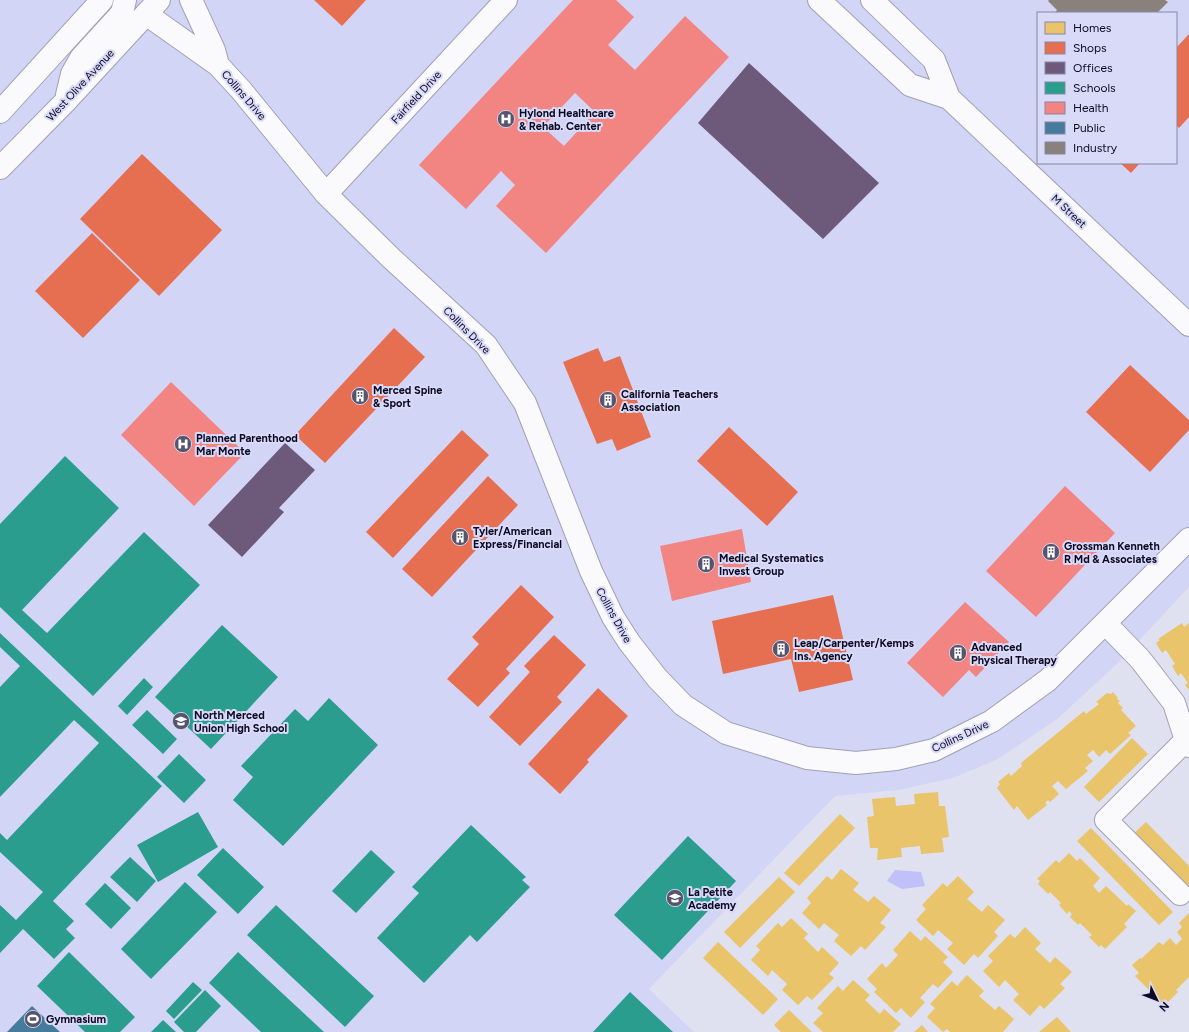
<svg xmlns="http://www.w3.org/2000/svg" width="1189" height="1032" font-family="Figtree,sans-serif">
<rect width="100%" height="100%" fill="#dfe0f0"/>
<path fill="#d3d5f7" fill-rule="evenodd" d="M0 0H1189V587L1119 662 1056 720 998 759 953 778 898 790 835 796 649 989 694 1032H0ZM1038 13H1176V163H1038Z"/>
<path fill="#c0c1f8" d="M895 870 921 872 925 886 902 889 887 881Z"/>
<path fill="#e9c46a" d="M1182 623 1184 627 1189 623V690L1185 685 1188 683 1181 673 1178 676 1172 666 1175 664 1166 650 1162 653 1156 643 1160 640 1158 639Z
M1113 692 1118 698 1117 699 1120 701 1118 703 1123 708 1121 710 1136 726 1128 733 1131 735 1110 754 1106 750 1099 757 1093 750 1087 755 1093 761 1085 768 1088 771 1066 789 1058 781 1052 786 1059 794 1050 802 1048 800 1045 803 1047 805 1028 820 1017 806 1014 810 997 788 1000 784 998 782 1009 773 1011 776 1022 766 1021 763 1084 711 1086 714 1099 704 1096 702 1107 693 1111 694Z
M1132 738 1148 754 1099 802 1084 787Z
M938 792 939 806H945L949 837 942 838 944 852 921 854 920 846 901 848 902 857 877 860 878 848H870L867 817 874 816 872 799 895 797 896 806 915 804 914 794Z
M840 814 855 828 799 886 784 873Z
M1146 822 1189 866V894L1131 836Z
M1091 828 1173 912 1159 925 1077 841Z
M1069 853 1077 861 1080 858 1100 878 1093 886 1099 893 1106 886 1127 906 1128 904 1136 911 1124 924 1127 927 1105 949 1101 945 1099 947 1089 937 1092 935 1080 923 1078 925 1070 917 1072 914 1069 911 1067 914 1059 905 1061 903 1050 892 1048 894 1038 884 1040 881 1037 879 1056 860 1059 863Z
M841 869 859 883 853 890 868 902 874 896 891 910 880 923 886 927 865 950 861 946 851 956 834 941 839 935 824 923 819 929 802 913 811 903 807 898 827 876 832 880Z
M958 876 974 892 967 899 982 912 988 905 1005 920 994 932 998 936 978 958 974 954 964 965 947 949 953 943 938 930 933 936 916 920 926 909 922 905 943 883 947 887Z
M779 877 795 892 740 948 724 932Z
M1189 913V977L1176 990 1178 992 1168 1002 1165 999 1162 1003 1135 976 1139 973 1132 965 1140 958 1141 959 1159 942 1163 945 1170 938 1176 945 1182 939 1177 932 1182 927 1179 923Z
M791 918 808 934 804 938 818 952 822 947 839 963 829 974 834 978 812 1000 807 996 798 1005 782 990 787 984 772 970 768 976 751 960 760 950 756 946 778 923 782 927Z
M1025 927 1041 943 1035 949 1050 963 1055 957 1072 972 1060 984 1065 988 1044 1009 1040 1005 1030 1016 1013 1000 1019 994 1005 980 999 987 983 971 993 961 988 956 1010 934 1015 938Z
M910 931 921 941 925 936 948 957 943 962 953 972 938 988 933 984 920 998 925 1002 911 1018 901 1008 896 1013 874 992 877 989 867 979 882 963 886 968 898 955 893 950Z
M718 942 778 999 763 1015 703 958Z
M967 975 984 991 979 996 995 1010 999 1006 1014 1019 1003 1032H950L947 1029 943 1032 927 1017 935 1008 930 1004 952 981 957 986Z
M853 980 870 995 865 1000 880 1014 884 1009 901 1024 893 1032H823L813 1023 823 1013 817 1008 838 986 843 991Z
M789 1010 812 1032H781L774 1025Z
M1057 1017 1071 1032H1039Z
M922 1025 928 1032H914Z"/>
<path fill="#e76f51" d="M314 0H366L342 26Z
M1189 34V117L1179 128 1176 125V48Z
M142 154 222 230 159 296 80 219Z
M1120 163H1140L1131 173Z
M92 233 140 280 83 338 35 291Z
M394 328 425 357 325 463 295 435Z
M598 348 604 362 620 356 651 437 617 451 612 439 597 444 563 362Z
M1130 365 1189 420V430L1150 472 1086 412Z
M729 427 798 492 767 526 697 461Z
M462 430 489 455 393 558 366 532Z
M488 476 518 505 432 597 402 569Z
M521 585 554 617 506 669 510 673 478 707 447 679 479 644 472 637Z
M833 595 853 680 799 692 791 659 723 674 712 621Z
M554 635 586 665 557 697 562 702 520 746 489 717 530 672 524 666Z
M598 688 628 716 587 760 589 762 560 794 528 764Z"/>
<path fill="#6d597a" d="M749 63 879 183 823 239 698 123Z
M285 443 315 470 279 508 284 512 242 557 208 525Z"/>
<path fill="#2a9d8f" d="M65 456 119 508 22 610 47 633 144 532 200 585 93 696 0 607V524Z
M222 625 278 677 211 749 155 697Z
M0 633 162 786 53 901 74 921 66 929 75 938 54 959 23 929 0 953V905L16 920 43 892 0 852V833L7 840 99 743 74 720 0 797V687L20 666 0 647Z
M144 678 153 687 127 715 118 706Z
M329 698 378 745 283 846 233 800 253 777 241 766 295 709 308 721Z
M147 710 177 739 163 754 132 725Z
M179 754 206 780 184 803 157 777Z
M198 812 218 847 158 882 137 845Z
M471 825 526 877 522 880 530 887 477 942 470 935 424 983 377 938 419 893 412 887Z
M688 836 736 881 662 960 614 915Z
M223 848 264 887 238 914 197 875Z
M371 850 395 872 356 913 332 891Z
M130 857 156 881 137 902 110 877Z
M185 882 217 912 151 979 121 949Z
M105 883 131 908 111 929 85 904Z
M276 905 374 996 345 1027 247 935Z
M69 952 135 1017 120 1032H85L37 986Z
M238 952 324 1032H261L209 983Z
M193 982 202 990 174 1019 166 1011Z
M205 990 221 1006 196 1032H184L174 1022Z
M630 992 673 1032H593Z
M163 1020 176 1032H151Z"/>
<path fill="#f28482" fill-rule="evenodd" d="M573 0H616L634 17 608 45 635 70 685 16 729 57 546 253 496 206 515 185 501 171 466 209 419 165ZM575 93 595 112 564 146 543 127Z
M171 382 245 453 194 506 121 435Z
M1065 486 1115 533 1036 617 986 571Z
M742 529 751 582 672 601 660 546Z
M965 602 1009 642 976 677 969 670 943 697 907 663Z"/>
<path fill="#457b9d" d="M32 1006 60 1032H7Z"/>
<path fill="#8a817c" d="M1049 0H1165L1168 2 1157 13H1055L1057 10 1048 1Z"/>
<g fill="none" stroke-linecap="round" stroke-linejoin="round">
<defs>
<path id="street" d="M191 0 214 50 218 65
M146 14 218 65 241 90 326 194 392 259 486 345 525 403 591 571 613 617 629 642 657 678 683 705 726 733 807 758 856 763 896 759 934 750 992 721 1048 680 1189 539
M326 194 506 0
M1105 623 1140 659 1174 703 1186 740 1189 746
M1180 894 1106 820 1186 740"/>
<path id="secondary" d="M819 0 910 85 949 98 1189 325
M872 0 934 60 949 98
M67 95 72 74 81 58 122 13 125 0
M0 112 102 0
M0 168 65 102 159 0"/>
</defs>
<use href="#street" stroke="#a0a0b4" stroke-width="24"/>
<use href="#secondary" stroke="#a0a0b4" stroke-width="24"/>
<use href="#street" stroke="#fafafd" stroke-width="22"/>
<use href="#secondary" stroke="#fafafd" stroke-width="22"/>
</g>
<defs>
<symbol id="hospital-disc" viewBox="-11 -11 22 22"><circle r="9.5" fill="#56556b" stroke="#d8daf7"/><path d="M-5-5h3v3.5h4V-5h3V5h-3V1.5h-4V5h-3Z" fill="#fff"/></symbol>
<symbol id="building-disc" viewBox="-11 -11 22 22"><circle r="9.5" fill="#56556b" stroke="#d8daf7"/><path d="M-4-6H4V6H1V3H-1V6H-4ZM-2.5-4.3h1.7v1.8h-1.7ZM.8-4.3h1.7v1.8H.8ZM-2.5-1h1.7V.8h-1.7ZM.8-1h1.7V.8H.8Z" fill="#fff"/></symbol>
<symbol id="school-disc" viewBox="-11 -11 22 22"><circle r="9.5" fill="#56556b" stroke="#d8daf7"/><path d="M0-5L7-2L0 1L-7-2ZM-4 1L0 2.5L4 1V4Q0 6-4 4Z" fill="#fff"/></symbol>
<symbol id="stadium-disc" viewBox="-11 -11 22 22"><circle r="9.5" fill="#56556b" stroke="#d8daf7"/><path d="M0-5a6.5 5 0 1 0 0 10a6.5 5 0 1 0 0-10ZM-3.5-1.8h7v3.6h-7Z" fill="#fff"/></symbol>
</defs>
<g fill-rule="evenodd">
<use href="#hospital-disc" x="496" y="109" width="20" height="20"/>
<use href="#building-disc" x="350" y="386" width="20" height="20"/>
<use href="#building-disc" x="598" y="390" width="20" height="20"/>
<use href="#hospital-disc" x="173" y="434" width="20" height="20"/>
<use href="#building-disc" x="450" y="527" width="20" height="20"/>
<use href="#building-disc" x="1041" y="542" width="20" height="20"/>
<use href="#building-disc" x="696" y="554" width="20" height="20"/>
<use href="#building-disc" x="771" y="639" width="20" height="20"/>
<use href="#building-disc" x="948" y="643" width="20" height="20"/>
<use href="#school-disc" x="171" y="711" width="20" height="20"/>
<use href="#school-disc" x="665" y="888" width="20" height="20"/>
<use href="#stadium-disc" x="23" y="1009" width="20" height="20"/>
</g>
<g text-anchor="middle" stroke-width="4" stroke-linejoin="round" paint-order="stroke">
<g font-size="11" fill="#0c0a23" stroke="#d8daf7">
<text transform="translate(80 85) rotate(-47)" y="4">West Olive Avenue</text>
<text transform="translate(244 95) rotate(49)" y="4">Collins Drive</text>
<text transform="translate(416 97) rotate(-47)" y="4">Fairfield Drive</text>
<text transform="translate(1069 211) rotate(43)" y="4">M Street</text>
<text transform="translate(467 330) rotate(45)" y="4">Collins Drive</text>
<text transform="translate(614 615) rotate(61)" y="4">Collins Drive</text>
<text transform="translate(960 736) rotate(-25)" y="4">Collins Drive</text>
</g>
<g font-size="11" font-weight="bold" fill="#0c0a23" stroke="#d8daf7" text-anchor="start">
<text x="519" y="117">Hylond Healthcare<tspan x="519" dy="13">&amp; Rehab. Center</tspan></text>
<text x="373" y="394">Merced Spine<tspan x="373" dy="13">&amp; Sport</tspan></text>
<text x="621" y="398">California Teachers<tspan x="621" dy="13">Association</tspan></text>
<text x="196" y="442">Planned Parenthood<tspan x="196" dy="13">Mar Monte</tspan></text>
<text x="473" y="535">Tyler/American<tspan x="473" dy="13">Express/Financial</tspan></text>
<text x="1064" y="550">Grossman Kenneth<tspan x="1064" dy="13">R Md &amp; Associates</tspan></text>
<text x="719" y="562">Medical Systematics<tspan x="719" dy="13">Invest Group</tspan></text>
<text x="794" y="647">Leap/Carpenter/Kemps<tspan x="794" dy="13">Ins. Agency</tspan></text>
<text x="971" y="651">Advanced<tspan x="971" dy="13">Physical Therapy</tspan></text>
<text x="194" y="719">North Merced<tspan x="194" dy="13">Union High School</tspan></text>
<text x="688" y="896">La Petite<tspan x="688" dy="13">Academy</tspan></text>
<text x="46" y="1023">Gymnasium</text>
</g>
</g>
<rect x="1037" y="12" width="140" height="152" fill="#d8daf7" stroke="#8687a2"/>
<rect x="1045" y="22" width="20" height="12" fill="#e9c46a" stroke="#8687a2"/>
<text x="1073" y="32" font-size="12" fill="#0c0a23">Homes</text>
<rect x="1045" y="42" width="20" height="12" fill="#e76f51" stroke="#8687a2"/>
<text x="1073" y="52" font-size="12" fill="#0c0a23">Shops</text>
<rect x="1045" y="62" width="20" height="12" fill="#6d597a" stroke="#8687a2"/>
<text x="1073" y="72" font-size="12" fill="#0c0a23">Offices</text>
<rect x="1045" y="82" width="20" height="12" fill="#2a9d8f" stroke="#8687a2"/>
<text x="1073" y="92" font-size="12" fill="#0c0a23">Schools</text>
<rect x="1045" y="102" width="20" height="12" fill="#f28482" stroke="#8687a2"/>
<text x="1073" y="112" font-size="12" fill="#0c0a23">Health</text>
<rect x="1045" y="122" width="20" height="12" fill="#457b9d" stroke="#8687a2"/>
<text x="1073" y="132" font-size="12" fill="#0c0a23">Public</text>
<rect x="1045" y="142" width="20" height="12" fill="#8a817c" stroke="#8687a2"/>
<text x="1073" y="152" font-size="12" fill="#0c0a23">Industry</text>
<g transform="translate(1157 1000) rotate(133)" stroke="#d8daf7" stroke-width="3" paint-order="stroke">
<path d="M0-3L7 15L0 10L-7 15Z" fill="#0c0a23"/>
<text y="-6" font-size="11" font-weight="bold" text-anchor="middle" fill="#0c0a23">N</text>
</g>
</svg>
